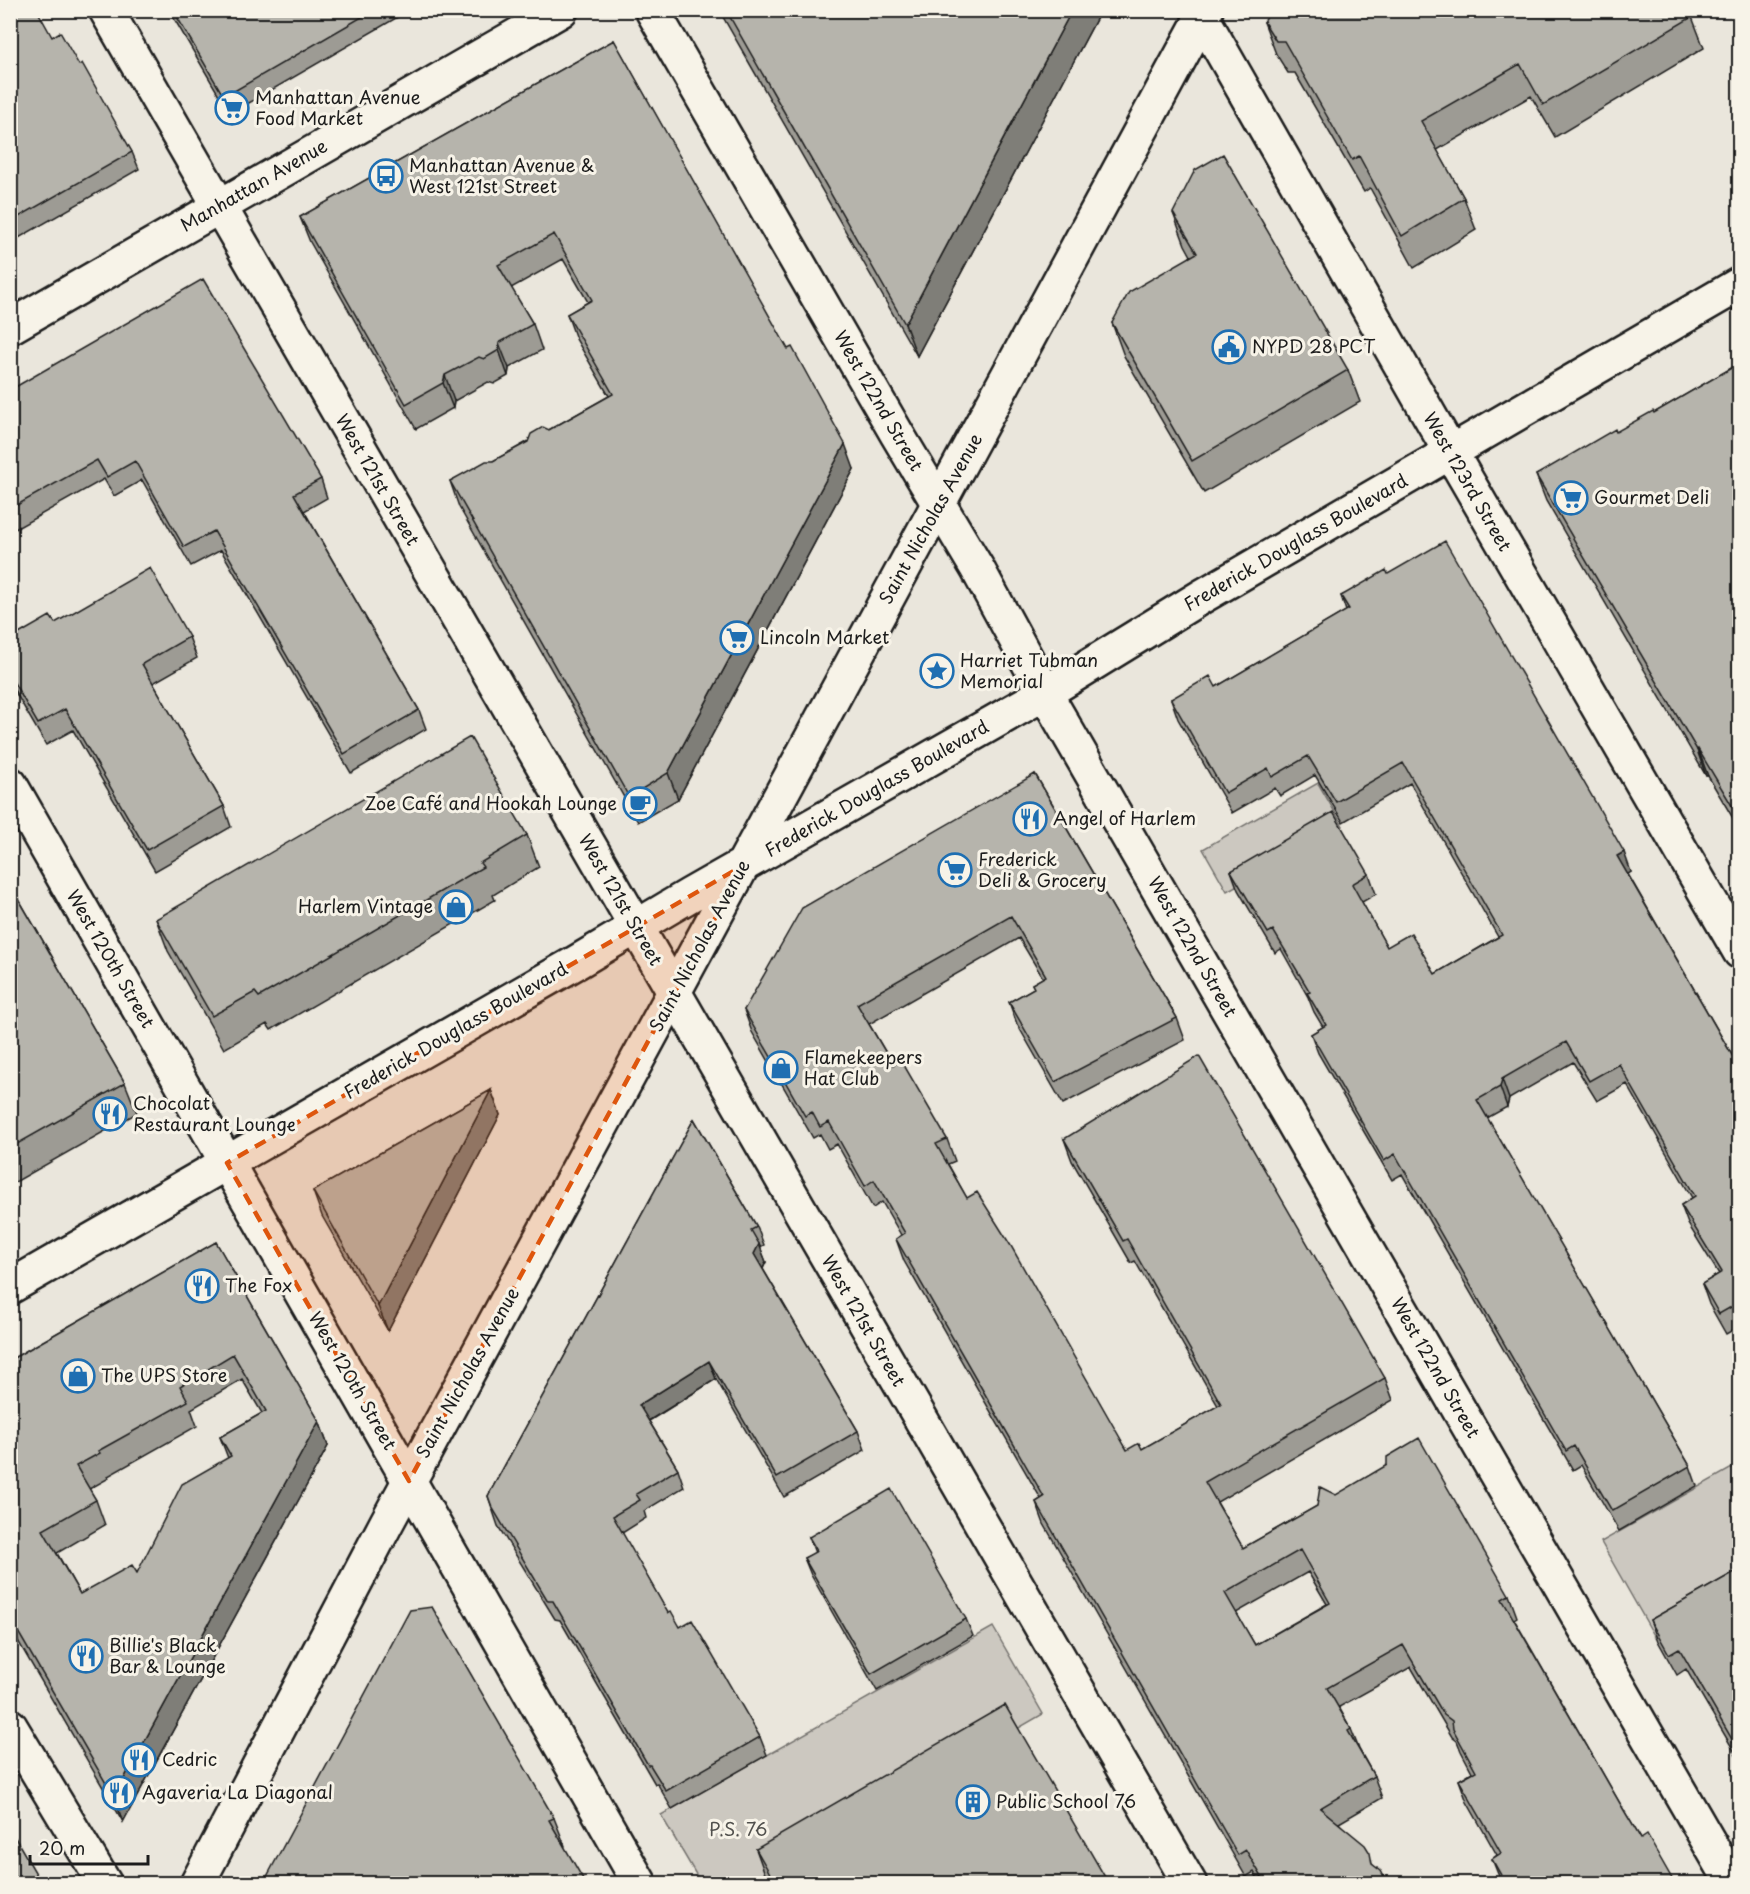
<svg xmlns="http://www.w3.org/2000/svg" width="1750" height="1894" font-family="'Playpen Sans',sans-serif">
<rect width="100%" height="100%" fill="#eae6dc"/>
<filter id="ink" filterUnits="userSpaceOnUse"><feTurbulence type="fractalNoise" baseFrequency=".0167" numOctaves="2"/><feDisplacementMap in="SourceGraphic" scale="12" xChannelSelector="R" yChannelSelector="G"/><feConvolveMatrix kernelMatrix="1 2 1 2 8 2 1 2 1" color-interpolation-filters="sRGB"/></filter>
<g filter="url(#ink)">
<path fill="#ccc8c0" stroke="#74726e" stroke-width="1.5" d="M1318 783 1343 826 1227 891 1203 849Z
M1739 1464V1589L1655 1637 1601 1542Z
M993 1627 1043 1714 765 1874 771 1883H701L661 1815Z"/>
<g fill="none" stroke-linecap="round" stroke-linejoin="round">
<defs>
<path id="minor" d="M106 10 1190 1884
M652 10 897 434 977 568 1045 693 1733 1884
M1198 10 1451 453 1740 952
M10 327 561 10
M10 784 640 1884
M10 1726 105 1884"/>
<path id="secondary" d="M10 1287 577 962 690 895 1045 693 1201 597 1740 284
M197 1884 387 1522 1206 10"/>
</defs>
<use href="#minor" stroke="#1c1c1c" stroke-width="38"/>
<use href="#secondary" stroke="#1c1c1c" stroke-width="38"/>
<use href="#minor" stroke="#f7f3e8" stroke-width="33"/>
<use href="#secondary" stroke="#f7f3e8" stroke-width="33"/>
</g>
<path fill="#9d9b94" stroke="#1c1c1c" stroke-width="1.5" fill-rule="evenodd" d="M10 10 52 37 79 65 132 152 139 169 10 243Z
M169 10H410L230 114Z
M719 10H1101L917 356Z
M1692 17 1704 48 1555 137 1531 96 1437 150 1464 198 1476 230 1414 268 1370 188 1364 192 1295 73H1288L1276 54 1264 22Z
M614 40 854 469 678 799 638 822 459 507 450 481 493 461 609 396 576 339 567 314 588 302 563 259 511 288 533 324 542 350 509 368 508 376 494 384 488 382 454 401 453 408 416 429 310 242 300 217Z
M1173 213 1348 370 1360 402 1204 493 1124 356 1112 323 1191 256 1185 245Z
M1740 363V830L1708 776H1706L1546 501 1536 475 1654 413Z
M10 390 321 479 327 498 304 511 419 710 426 729 351 773 221 550 191 566 142 480 114 496 104 479 10 532Z
M1388 574 1631 872 1628 874 1740 1069V1326L1726 1334 1709 1304 1702 1284 1719 1274 1688 1224 1681 1205 1692 1198 1627 1084 1597 1101 1573 1062 1509 1099 1507 1107 1487 1118 1690 1466 1697 1486 1619 1531 1581 1465 1573 1470 1402 1174 1392 1180 1318 1053 1311 1034 1323 1027 1314 1012 1308 997 1281 949 1275 953 1238 890 1231 871 1369 874 1376 894 1362 902 1387 947 1435 974 1498 937 1410 783 1343 822 1315 775 1280 796 1275 788 1232 813 1178 719 1171 699 1216 687 1346 611 1341 596Z
M55 623 189 637 197 658 153 683 224 806 231 827 155 871 73 730 46 745 10 683V639Z
M1035 774 1177 1018 1185 1040 1063 1104 1017 1024 1009 1002 1034 988 1032 984 1043 978 1019 938 869 1024 893 1065 947 1139 955 1161 948 1164 967 1198 1127 1450 1142 1449 1218 1406 1135 1261 1131 1263 1072 1161 1064 1139 1385 1378 1393 1400 1217 1502 1243 1548 1317 1506 1509 1595 1517 1617 1514 1619 1625 1812 1641 1839 1675 1884H1502L1492 1859 1497 1855 1467 1802 1459 1780 1472 1772 1461 1751 1457 1741 1452 1737 1411 1667 1339 1707 1351 1729 1359 1749 1374 1776 1382 1798 1339 1823 1388 1884H1261L1254 1872 1246 1877 1044 1524 1036 1502 1041 1499 904 1261 896 1239 901 1235 882 1202 873 1208 837 1144 828 1149 820 1134 813 1138 752 1032 744 1010ZM1308 1572 1327 1604 1255 1645 1236 1613Z
M527 835 539 867 493 895 495 900 271 1030 267 1024 224 1049 168 951 156 919Z
M10 884 125 1083 137 1113 10 1185Z
M491 1090 500 1115 388 1331 322 1216 313 1191Z
M694 1119 757 1227 764 1245 760 1247 766 1262 763 1269 858 1431 865 1450 784 1497 716 1379 649 1421 678 1469 684 1487 644 1511 646 1518 622 1533 668 1613 680 1627 760 1737 767 1755 672 1809 657 1783 655 1784 560 1620 555 1619 498 1526 488 1496Z
M216 1242 319 1421 328 1446 123 1822 10 1627V1360ZM242 1379 262 1413 220 1437 228 1458 137 1573 80 1594 57 1553 105 1525 96 1500 89 1489 109 1478 108 1476 197 1426 191 1409Z
M809 1537 966 1619 973 1636 877 1691 811 1575 804 1558 815 1553Z
M1740 1569V1761L1686 1669 1677 1675 1658 1641 1650 1620Z
M554 1818 565 1846 263 1884Z
M756 1849 1109 1884H771L765 1874Z"/>
<path fill="#7f7e78" stroke="#1c1c1c" stroke-width="1.5" d="M1072 10H1101L917 356 905 324Z
M499 343 509 368 508 376 499 350Z
M445 375 454 401 453 408 443 383Z
M845 444 854 469 678 799 668 773Z
M1698 749 1708 776H1706L1697 750Z
M1624 852 1631 872 1625 876 1617 856Z
M1502 1079 1509 1099 1507 1107 1500 1087Z
M491 1090 500 1115 388 1331 378 1306Z
M759 1244 766 1262 761 1272 754 1254Z
M709 1361 716 1379 645 1423 639 1405Z
M319 1421 328 1446 123 1822 114 1797Z"/>
<path fill="#b6b4ac" stroke="#1c1c1c" stroke-width="1.5" fill-rule="evenodd" d="M10 10H37L52 37 60 32 79 65 82 63 132 152 10 222Z
M173 10H374L224 97Z
M726 10H1072L905 324Z
M1271 10H1689L1692 17 1543 105 1520 64 1421 121 1464 198 1402 236 1359 156 1352 160 1284 41H1276L1264 22Z
M614 40 788 349 792 347 845 444 668 773 629 797 450 481 486 461H493L528 442 531 434 543 427 549 430 613 394 567 314 592 300 554 234 498 265 533 324 499 343V350L484 359 479 357 445 375 443 383 406 404 300 217Z
M1223 154 1348 370 1192 461 1112 323 1129 292 1197 253 1173 213 1195 170Z
M203 279 321 479 294 494 419 710 344 754 214 531 184 547 135 461 107 477 97 460 10 509V390Z
M1740 363V819L1698 749 1697 750 1536 475 1615 429 1616 432 1653 411 1654 413Z
M1445 541 1624 852 1617 856 1740 1069V1302L1719 1314 1702 1284 1722 1272 1681 1205 1695 1196 1619 1064 1589 1081 1566 1042 1502 1079 1500 1087 1477 1100 1690 1466 1612 1511 1574 1446 1566 1451 1395 1154 1384 1161 1311 1034 1326 1025 1307 993 1310 992 1273 930 1268 933 1231 871 1333 812 1369 874 1352 884 1387 947 1411 933 1435 974 1502 935 1403 763 1336 802 1308 756 1272 777 1268 768 1225 793 1171 699 1210 676 1216 687 1349 609 1341 596 1386 570 1388 574Z
M150 568 189 637 142 664 224 806 147 850 65 709 38 724 10 676V639L50 616 55 623Z
M470 737 527 835 480 863 483 867 259 997 255 992 212 1016 156 919Z
M1035 774 1177 1018 1055 1082 1009 1002 1034 988 1032 984 1046 976 1011 916 857 1004 893 1065 901 1060 947 1139 936 1144 967 1198 977 1192 1011 1246 1127 1450 1139 1443 1142 1449 1221 1404 1127 1239 1123 1241 1064 1139 1199 1056 1385 1378 1205 1482 1243 1548 1317 1506 1320 1487 1336 1495 1387 1465V1457L1419 1438 1509 1595 1502 1599 1625 1812 1641 1839 1647 1835 1675 1884H1506L1492 1859 1501 1853 1459 1780 1476 1771 1453 1729 1452 1721 1444 1715 1403 1645 1327 1688 1351 1729 1348 1731 1374 1776 1320 1808 1365 1845 1370 1853 1372 1864 1381 1871 1388 1884H1266L1246 1850 1238 1855 1036 1502 1044 1497 896 1239 905 1233 874 1180 865 1186 829 1122 820 1127 812 1112 805 1116 744 1010 802 908ZM1300 1550 1330 1603 1255 1645 1225 1593Z
M10 884 125 1083 10 1148Z
M491 1090 378 1306 313 1191Z
M694 1119 757 1227 751 1230 759 1244 754 1254 858 1431 777 1478 709 1361 639 1405 678 1469 636 1494 640 1500 613 1516 668 1613 671 1611 680 1627 692 1620 760 1737 666 1791 650 1765H648L553 1601H548L492 1507 488 1496Z
M216 1242 319 1421 114 1797 10 1618V1360ZM233 1354 266 1411 220 1437 231 1456 182 1484 137 1573 132 1565 80 1594 43 1530 96 1500 76 1466 100 1453 98 1451 188 1401 180 1386Z
M891 1489 966 1619 871 1674 804 1558 817 1551 809 1537Z
M1740 1569V1753L1679 1648 1669 1654 1650 1620Z
M432 1607 554 1818 549 1820 586 1884H263L410 1610Z
M1005 1705 1109 1884H776L756 1849Z
M10 1829 42 1884H10Z"/>
</g>
<path fill="#de560d" fill-opacity="0.2" stroke="#de560d" stroke-width="4.5" stroke-dasharray="12 8" stroke-linejoin="round" d="M744 865 409 1481 227 1163Z"/>
<defs>
<symbol id="supermarket-ring" viewBox="-11 -11 22 22"><circle r="9.5" fill="#f7f3e8" stroke="#1f6fb2" stroke-width="1.5"/><path d="M-6-5.5h2.5l.6 2H6L4.5 2H-2.5L-4.4-4H-6ZM-1.5 3.2a1.3 1.3 0 1 0 .1 0ZM3 3.2a1.3 1.3 0 1 0 .1 0Z" fill="#1f6fb2"/></symbol>
<symbol id="bus-ring" viewBox="-11 -11 22 22"><circle r="9.5" fill="#f7f3e8" stroke="#1f6fb2" stroke-width="1.5"/><path d="M-5-6H5V4H4V6H2V4H-2V6H-4V4H-5ZM-3.5-4V0h7V-4ZM-3.5 1.2v1.5H-2V1.2ZM2 1.2v1.5H3.5V1.2Z" fill="#1f6fb2"/></symbol>
<symbol id="civic-ring" viewBox="-11 -11 22 22"><circle r="9.5" fill="#f7f3e8" stroke="#1f6fb2" stroke-width="1.5"/><path d="M-.6-6.5H3V-4.5H.6V-3L4-1V1h2V6H-6V1h2V-1L-.6-3ZM-1.2 2.5V6h2.4V2.5Z" fill="#1f6fb2"/></symbol>
<symbol id="sight-ring" viewBox="-11 -11 22 22"><circle r="9.5" fill="#f7f3e8" stroke="#1f6fb2" stroke-width="1.5"/><path d="M0-6L1.8-2.2L6-1.7L2.9 1.2L3.7 5.4L0 3.3L-3.7 5.4L-2.9 1.2L-6-1.7L-1.8-2.2Z" fill="#1f6fb2"/></symbol>
<symbol id="cafe-ring" viewBox="-11 -11 22 22"><circle r="9.5" fill="#f7f3e8" stroke="#1f6fb2" stroke-width="1.5"/><path d="M-5.5-4.5H6V0H3Q3 3.5 0 3.5H-2.5Q-5.5 3.5-5.5 0ZM3-3.2v2h1.7v-2ZM-6 4.5H4V6H-6Z" fill="#1f6fb2"/></symbol>
<symbol id="restaurant-ring" viewBox="-11 -11 22 22"><circle r="9.5" fill="#f7f3e8" stroke="#1f6fb2" stroke-width="1.5"/><path d="M-5-6h1v4h1v-4h1v4h1v-4h1v5L-1.5 .5V6h-2V.5L-5-1ZM5-6V6H3V1.5H1.5Q1.5-4 5-6Z" fill="#1f6fb2"/></symbol>
<symbol id="shop-ring" viewBox="-11 -11 22 22"><circle r="9.5" fill="#f7f3e8" stroke="#1f6fb2" stroke-width="1.5"/><path d="M-5-2.5h2.3a2.7 3.5 0 0 1 5.4 0H5L5.5 6h-11ZM-1.5-2.5h3a1.5 2.3 0 0 0-3 0Z" fill="#1f6fb2"/></symbol>
<symbol id="building-ring" viewBox="-11 -11 22 22"><circle r="9.5" fill="#f7f3e8" stroke="#1f6fb2" stroke-width="1.5"/><path d="M-4-6H4V6H1V3H-1V6H-4ZM-2.5-4.3h1.7v1.8h-1.7ZM.8-4.3h1.7v1.8H.8ZM-2.5-1h1.7V.8h-1.7ZM.8-1h1.7V.8H.8Z" fill="#1f6fb2"/></symbol>
</defs>
<g fill-rule="evenodd">
<use href="#supermarket-ring" x="213" y="89" width="38" height="38"/>
<use href="#bus-ring" x="367" y="157" width="38" height="38"/>
<use href="#civic-ring" x="1210" y="328" width="38" height="38"/>
<use href="#supermarket-ring" x="1552" y="479" width="38" height="38"/>
<use href="#supermarket-ring" x="718" y="619" width="38" height="38"/>
<use href="#sight-ring" x="918" y="652" width="38" height="38"/>
<use href="#cafe-ring" x="621" y="785" width="38" height="38"/>
<use href="#restaurant-ring" x="1011" y="800" width="38" height="38"/>
<use href="#supermarket-ring" x="936" y="851" width="38" height="38"/>
<use href="#shop-ring" x="437" y="888" width="38" height="38"/>
<use href="#shop-ring" x="762" y="1049" width="38" height="38"/>
<use href="#restaurant-ring" x="91" y="1095" width="38" height="38"/>
<use href="#restaurant-ring" x="183" y="1267" width="38" height="38"/>
<use href="#shop-ring" x="59" y="1357" width="38" height="38"/>
<use href="#restaurant-ring" x="67" y="1637" width="38" height="38"/>
<use href="#restaurant-ring" x="120" y="1741" width="38" height="38"/>
<use href="#restaurant-ring" x="100" y="1774" width="38" height="38"/>
<use href="#building-ring" x="954" y="1783" width="38" height="38"/>
</g>
<g text-anchor="middle" stroke-width="6" stroke-linejoin="round" paint-order="stroke">
<g font-size="18" fill="#1c1c1c" stroke="#f7f3e8" text-anchor="start">
<text x="255" y="104">Manhattan Avenue<tspan x="255" dy="21">Food Market</tspan></text>
<text x="409" y="172">Manhattan Avenue &amp;<tspan x="409" dy="21">West 121st Street</tspan></text>
<text x="1252" y="353">NYPD 28 PCT</text>
<text x="1594" y="504">Gourmet Deli</text>
<text x="760" y="644">Lincoln Market</text>
<text x="960" y="667">Harriet Tubman<tspan x="960" dy="21">Memorial</tspan></text>
<text x="617" y="810" text-anchor="end">Zoe Café and Hookah Lounge</text>
<text x="1053" y="825">Angel of Harlem</text>
<text x="978" y="866">Frederick<tspan x="978" dy="21">Deli &amp; Grocery</tspan></text>
<text x="433" y="913" text-anchor="end">Harlem Vintage</text>
<text x="804" y="1064">Flamekeepers<tspan x="804" dy="21">Hat Club</tspan></text>
<text x="133" y="1110">Chocolat<tspan x="133" dy="21">Restaurant Lounge</tspan></text>
<text x="225" y="1292">The Fox</text>
<text x="101" y="1382">The UPS Store</text>
<text x="109" y="1652">Billie's Black<tspan x="109" dy="21">Bar &amp; Lounge</tspan></text>
<text x="162" y="1766">Cedric</text>
<text x="142" y="1799">Agaveria La Diagonal</text>
<text x="996" y="1808">Public School 76</text>
</g>
<g font-size="18" fill="#1c1c1c" stroke="#f7f3e8">
<text transform="translate(254 186) rotate(-30)" y="6">Manhattan Avenue</text>
<text transform="translate(878 401) rotate(60)" y="6">West 122nd Street</text>
<text transform="translate(377 480) rotate(60)" y="6">West 121st Street</text>
<text transform="translate(1467 482) rotate(60)" y="6">West 123rd Street</text>
<text transform="translate(931 519) rotate(-61)" y="6">Saint Nicholas Avenue</text>
<text transform="translate(1296 543) rotate(-30)" y="6">Frederick Douglass Boulevard</text>
<text transform="translate(877 789) rotate(-30)" y="6">Frederick Douglass Boulevard</text>
<text transform="translate(620 900) rotate(60)" y="6">West 121st Street</text>
<text transform="translate(700 946) rotate(-62)" y="6">Saint Nicholas Avenue</text>
<text transform="translate(1192 947) rotate(60)" y="6">West 122nd Street</text>
<text transform="translate(110 959) rotate(60)" y="6">West 120th Street</text>
<text transform="translate(456 1031) rotate(-30)" y="6">Frederick Douglass Boulevard</text>
<text transform="translate(863 1321) rotate(60)" y="6">West 121st Street</text>
<text transform="translate(1435 1368) rotate(60)" y="6">West 122nd Street</text>
<text transform="translate(468 1373) rotate(-61)" y="6">Saint Nicholas Avenue</text>
<text transform="translate(352 1381) rotate(60)" y="6">West 120th Street</text>
</g>
<g font-size="18" fill="#51504d" stroke="#f7f3e8">
<text x="738" y="1836">P.S. 76</text>
</g>
</g>
<rect width="1750" height="1894" fill="none" stroke="#f7f3e8" stroke-width="36"/>
<rect x="18" y="18" width="1714" height="1858" fill="none" stroke="#1c1c1c" stroke-width="2" filter="url(#ink)"/>
<path d="M30 1855v9h118v-9" fill="none" stroke="#1c1c1c" stroke-width="3"/>
<text x="39" y="1855" font-size="18" fill="#1c1c1c" stroke="#f7f3e8" stroke-width="4.5" paint-order="stroke">20 m</text>
</svg>
